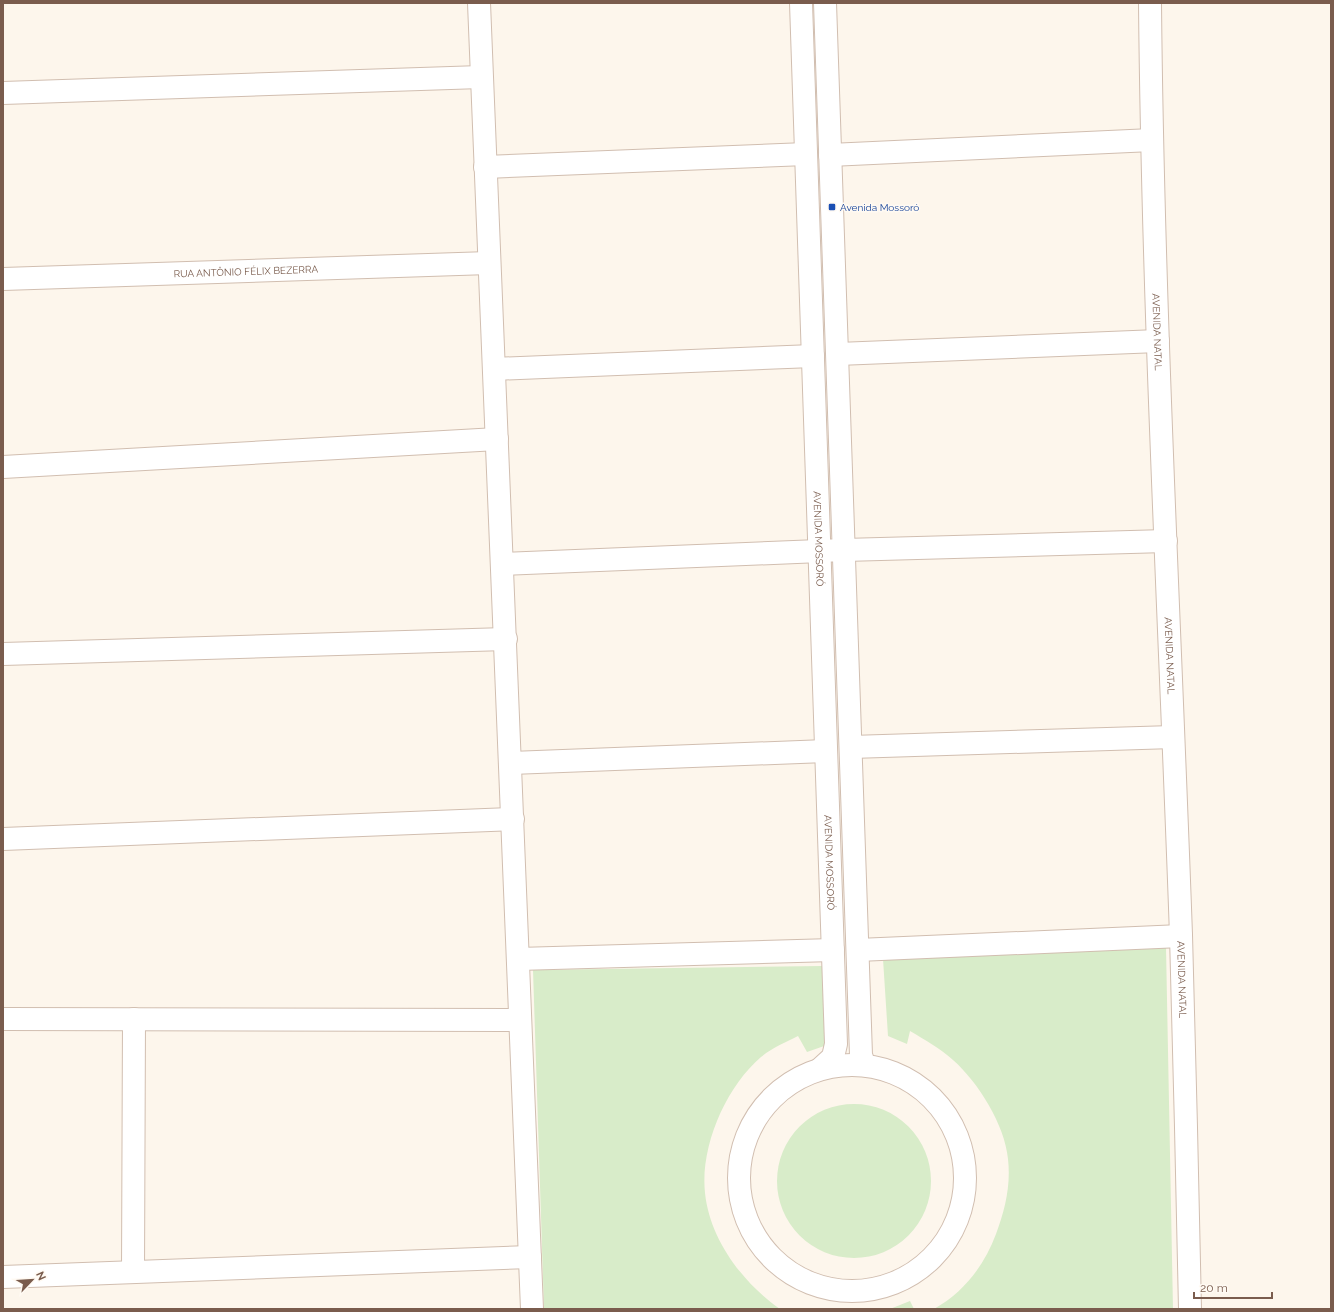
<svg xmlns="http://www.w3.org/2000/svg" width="1334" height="1312" font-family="Raleway,sans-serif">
<rect width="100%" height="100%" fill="#fdf6ec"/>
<path fill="#d8ecc9" d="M1166 947 1173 1309H934C964 1292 984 1266 996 1234 1005 1210 1011 1185 1008 1159 1005 1125 978 1082 953 1060 940 1048 925 1040 910 1031L907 1044 888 1036 883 959Z
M822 966 827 1045 807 1052 798 1036C786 1042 772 1048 761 1057 726 1087 700 1146 705 1193 710 1240 743 1283 780 1309H544L533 970Z
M777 1181a77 77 0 1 1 154 0a77 77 0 1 1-154 0Z
M910 1301 914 1309H890Z"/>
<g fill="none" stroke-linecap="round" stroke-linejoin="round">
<defs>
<g id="minor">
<path d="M479 3 532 1309"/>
<path id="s1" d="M801 3 836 1044 833 1057 821 1068"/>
<path d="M825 3 861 1055 864 1064"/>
<path id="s2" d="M1150 3C1153 314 1170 624 1181 935 1185 1060 1187 1184 1190 1309"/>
<path d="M3 93 481 77"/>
<path d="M830 155 1152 140"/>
<path d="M485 167 806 154"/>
<path id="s3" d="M3 279 489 263"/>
<path d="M838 354 1158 341"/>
<path d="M494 369 813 356"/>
<path d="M3 467 497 439"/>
<path d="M503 564 844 550 1166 541"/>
<path d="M3 654 506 639"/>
<path d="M851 747 1173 737"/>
<path d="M511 763 826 751"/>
<path d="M3 839 513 819"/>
<path d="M858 950 1181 936"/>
<path d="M518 959 833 950"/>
<path d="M3 1019 520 1020"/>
<circle cx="852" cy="1178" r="113"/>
<path d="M133 1272 134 1019"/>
<path d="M3 1277 530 1257"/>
</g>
</defs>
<use href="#minor" stroke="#d1beb0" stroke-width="24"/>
<use href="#minor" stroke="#fff" stroke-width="22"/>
</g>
<rect fill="#1a4fb4" stroke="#fffaf3" stroke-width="1.5" x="828" y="203" width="8" height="8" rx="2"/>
<g text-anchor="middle" stroke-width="3" stroke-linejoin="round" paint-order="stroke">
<g font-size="10" fill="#164399" stroke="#fffaf3" text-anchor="start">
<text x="840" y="211">Avenida Mossoró</text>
</g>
<g font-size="10" fill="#7a5c4d" stroke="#fffaf3">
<text dy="4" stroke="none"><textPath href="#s3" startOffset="243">RUA ANTÔNIO FÉLIX BEZERRA</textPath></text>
<text dy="4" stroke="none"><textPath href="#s2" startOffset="329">AVENIDA NATAL</textPath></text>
<text dy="4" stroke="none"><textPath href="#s1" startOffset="536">AVENIDA MOSSORÓ</textPath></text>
<text dy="4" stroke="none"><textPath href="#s2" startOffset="653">AVENIDA NATAL</textPath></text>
<text dy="4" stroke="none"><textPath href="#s1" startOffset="860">AVENIDA MOSSORÓ</textPath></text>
<text dy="4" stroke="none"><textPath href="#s2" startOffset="977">AVENIDA NATAL</textPath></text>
</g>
</g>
<rect width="1334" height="1312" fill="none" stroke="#7a5c4d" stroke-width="8"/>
<g transform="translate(32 1280) rotate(65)" stroke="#fffaf3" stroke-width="3" paint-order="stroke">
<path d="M0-3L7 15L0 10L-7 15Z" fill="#7a5c4d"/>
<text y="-6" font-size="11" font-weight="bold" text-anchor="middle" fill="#7a5c4d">N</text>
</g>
<path d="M1194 1292v6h78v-6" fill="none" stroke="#7a5c4d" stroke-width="2"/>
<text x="1200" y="1292" font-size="12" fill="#7a5c4d" stroke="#fffaf3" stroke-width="3" paint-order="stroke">20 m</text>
</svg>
